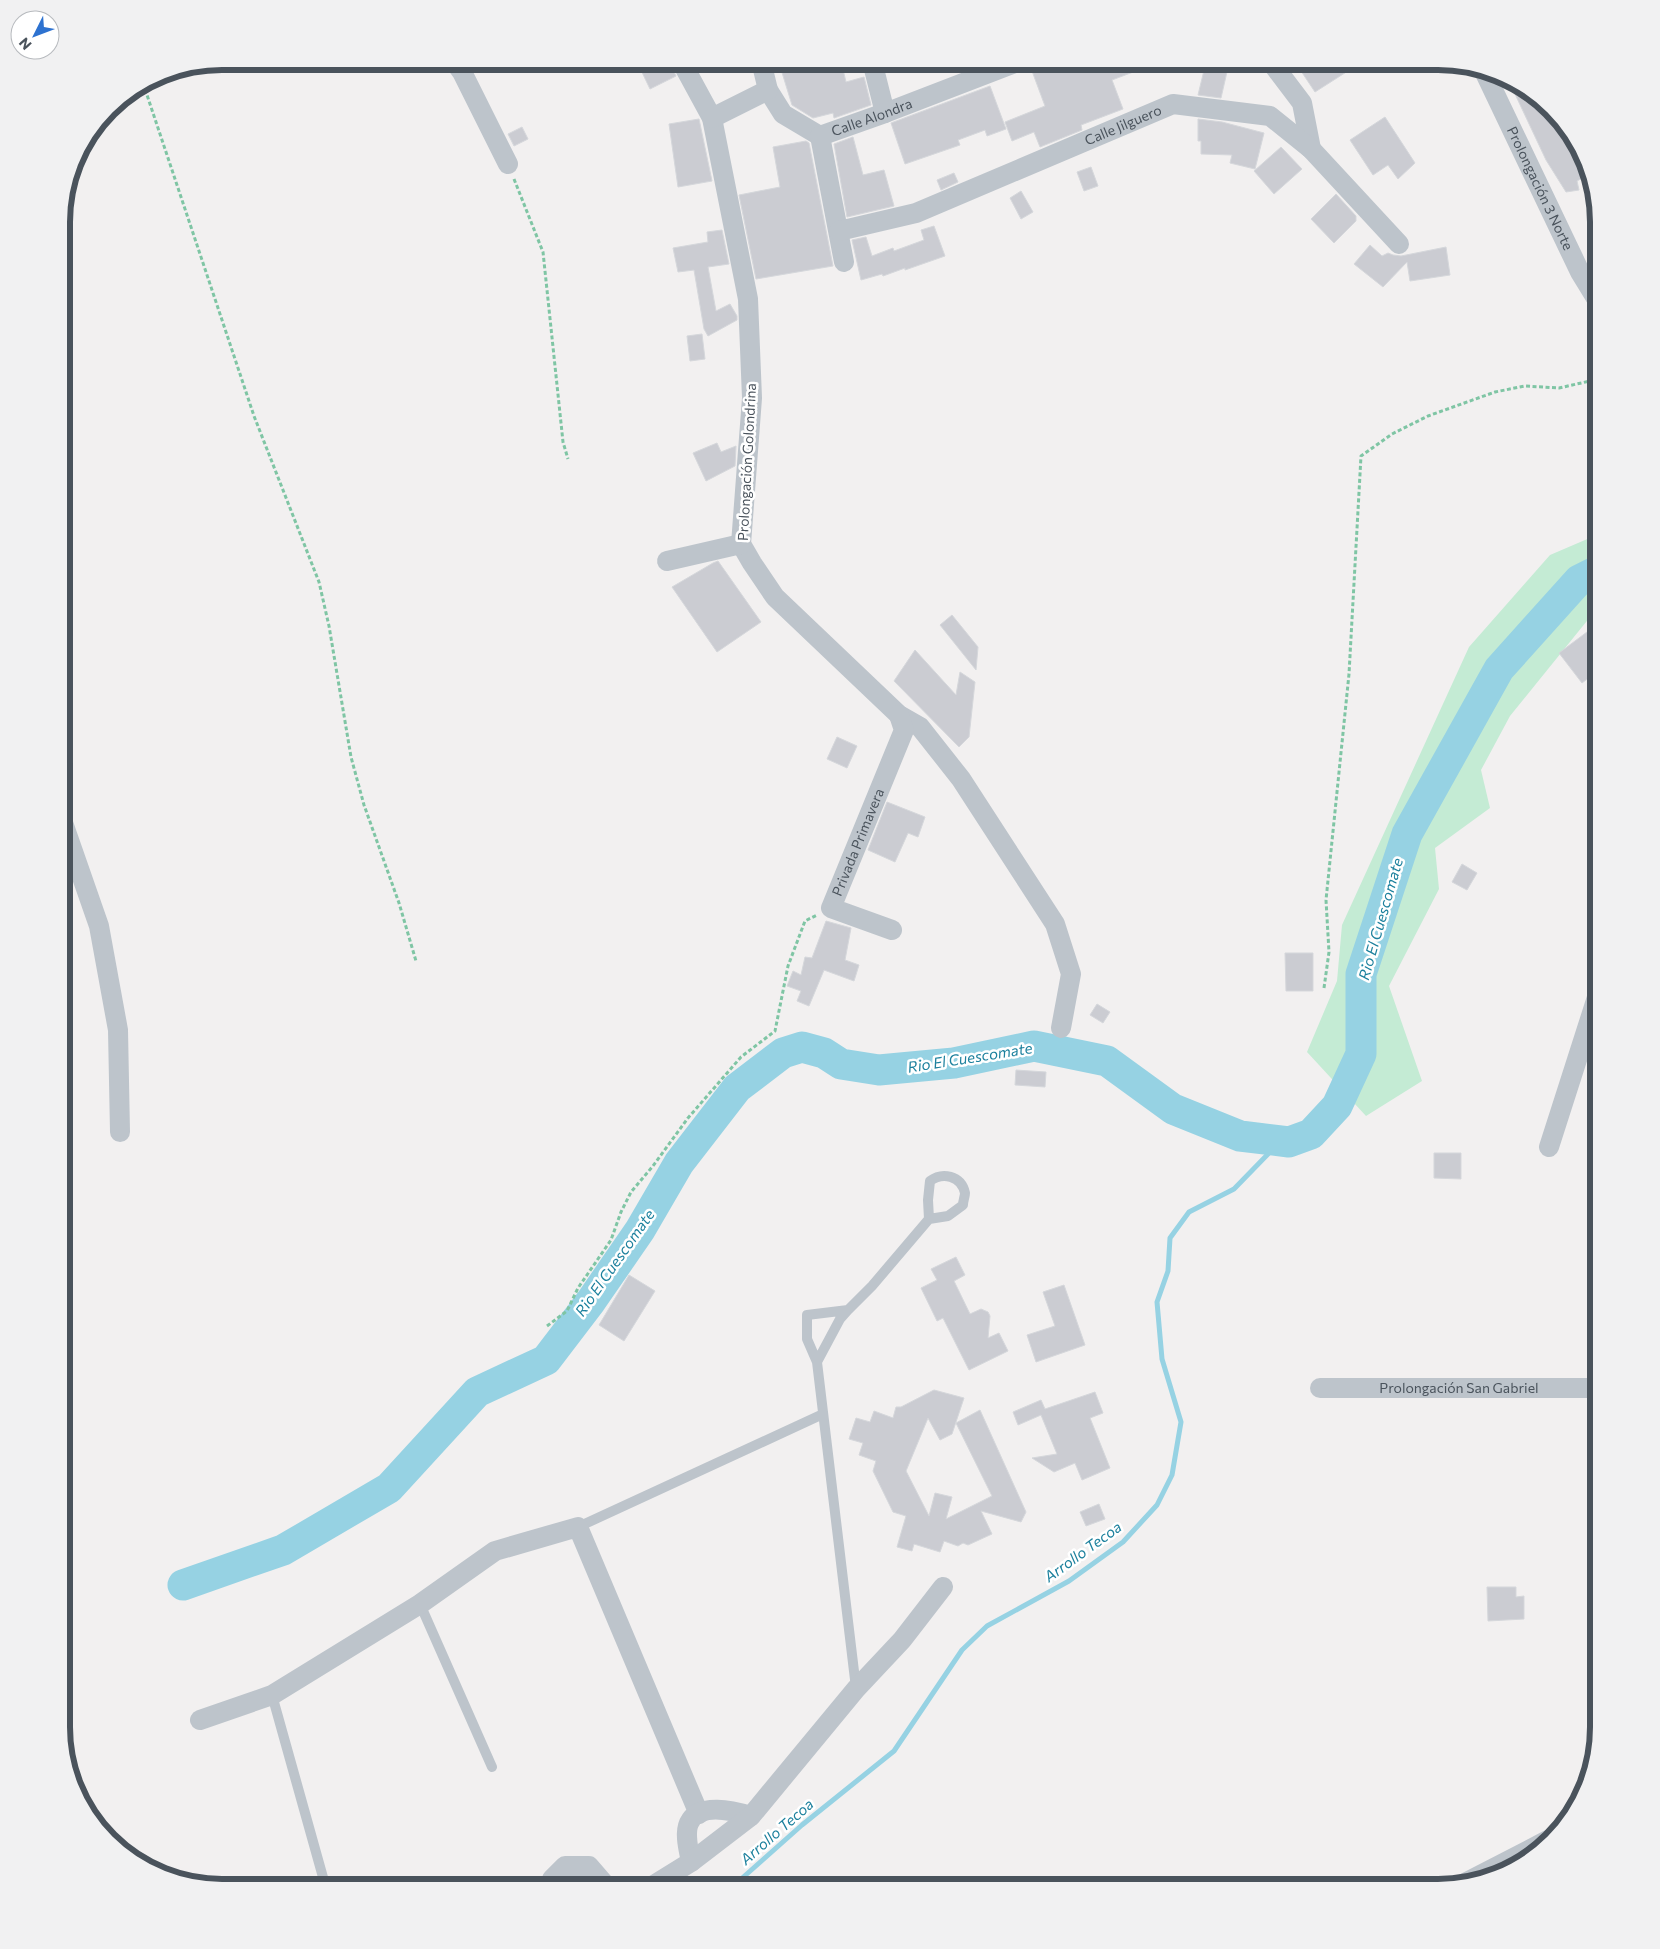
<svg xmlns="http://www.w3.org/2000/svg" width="1660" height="1949" font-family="Commissioner,sans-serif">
<rect width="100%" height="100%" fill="#f2f0f0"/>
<path fill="#c4ebd4" d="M1599 534V606L1510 716 1481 770 1490 808 1435 848 1439 889 1389 986 1422 1081 1366 1116 1307 1052 1337 981 1342 925 1469 647 1550 555Z"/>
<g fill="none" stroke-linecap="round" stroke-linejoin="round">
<path stroke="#96d2e3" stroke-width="5" d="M731 1888 802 1825 894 1751 962 1650 987 1626 1069 1581 1123 1542 1157 1505 1172 1475 1181 1422 1162 1359 1157 1302 1168 1271 1170 1238 1189 1212 1234 1189 1271 1151 1289 1142"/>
<path stroke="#96d2e3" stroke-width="31" d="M183 1585 283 1550 389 1488 477 1392 546 1360 591 1301 640 1230 679 1163 737 1088 783 1053 802 1047 824 1053 841 1064 879 1070 954 1063 1034 1046 1107 1061 1173 1109 1240 1136 1289 1142 1311 1134 1337 1106 1361 1054V974L1407 834 1499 669 1579 580 1599 570"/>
</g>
<path fill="#cbccd2" stroke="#d5d7db" d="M650 61H669L676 76 650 89 639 66Z
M798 61H841L846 82 864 77 871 105 834 118 833 113 813 118 792 105 780 66Z
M1055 61 1156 62 1157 63 1112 80 1123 109 1081 125 1082 130 1040 147 1034 132 1012 141 1005 122 1045 106 1032 71Z
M1206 62 1229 63 1221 98 1198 95Z
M1295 62H1362L1315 92Z
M1507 77 1566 124 1590 171 1591 173 1577 181 1579 190 1566 192 1546 160Z
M990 86 1006 129 987 136 985 130 958 140 960 145 905 164 891 123Z
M1385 117 1415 163 1398 179 1388 165 1373 175 1350 140Z
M699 119 712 181 678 187 669 124Z
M1198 119 1222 122 1264 133 1255 169 1230 163 1232 155 1201 154V141H1198Z
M522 127 528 139 514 146 508 134Z
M853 137 863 175 884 170 894 206 847 217 834 144Z
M806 141 809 143 810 148 833 266 756 279 739 195 780 187 773 147Z
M1281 147 1302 169 1274 194 1254 171Z
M1091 167 1098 186 1084 191 1077 172Z
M954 173 958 182 941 190 937 180Z
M1021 191 1033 212 1021 219 1010 198Z
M1336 194 1356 216V221L1334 243 1311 219Z
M934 226 945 256 905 270V268L883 276 882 274 861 280 852 240 866 237 872 256 893 248 894 251 924 240 921 230Z
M722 230 729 264 708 267 716 311 730 304 737 316V320L708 336 704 329 694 270 678 272 673 248 708 242 707 232Z
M1370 245 1382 256 1388 253 1393 255 1401 256 1446 247 1450 275 1410 281 1407 262 1383 287 1354 264Z
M702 334 705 359 690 361 687 336Z
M717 443 721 452 736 446 735 466 706 481 693 453Z
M718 561 761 622 717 652 672 587 713 563Z
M952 615 978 647 976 670 940 625Z
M1599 623V670L1582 683 1559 653Z
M915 650 956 695 960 672 975 682 969 737 959 747 894 681Z
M837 737 857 746 847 768 827 759Z
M887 802 925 817 918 837 908 833 895 862 868 850Z
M1462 864 1477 873 1467 890 1452 882Z
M826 921 851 928 845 960 859 965 854 981 824 970 809 1006 797 1001 801 991 787 986 793 971 801 975 805 957 812 958Z
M1285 953H1313V991H1286Z
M1097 1004 1110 1012 1103 1023 1090 1015Z
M1016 1070 1046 1072 1045 1087 1015 1085Z
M1434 1153H1461V1179L1434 1178Z
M956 1257 965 1275 954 1281 970 1314 981 1309 988 1312 990 1316 988 1338 999 1333 1008 1351 969 1370 943 1318 937 1321 921 1288 937 1280 931 1269Z
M629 1275 655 1291 624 1341 599 1325Z
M1064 1285 1085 1345 1036 1362 1027 1335 1055 1326 1043 1292Z
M934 1390 964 1398 952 1434 940 1440 928 1418 906 1471 929 1516 935 1493 952 1497 946 1519 992 1496 956 1423 980 1410 1026 1512 1021 1522 981 1511 992 1534 968 1545 963 1543 958 1546 944 1541 940 1552 914 1544 912 1551 897 1547 906 1516 893 1512 873 1471 876 1461 859 1455 863 1443 849 1439 856 1418 870 1422 874 1411 893 1418 896 1407H901Z
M1095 1392 1103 1413 1090 1418 1110 1468 1082 1480 1075 1463 1054 1472 1032 1458 1057 1454 1041 1415 1018 1425 1013 1412 1041 1400 1045 1409Z
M1099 1504 1105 1519 1086 1526 1080 1512Z
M1487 1587H1516V1597L1524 1596V1619L1488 1621Z"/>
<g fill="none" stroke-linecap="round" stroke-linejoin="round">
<path stroke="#7fc5a4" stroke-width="3" stroke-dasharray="4 2.5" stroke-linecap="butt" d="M146 83 145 89 254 416 319 582 329 626 351 757 364 805 399 903 416 961
M514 179 543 252 563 442 568 459
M1324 988 1329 952 1326 900 1349 674 1361 456 1392 434 1428 416 1495 392 1525 386 1559 388 1599 379
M547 1326 567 1311 578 1288 611 1240 621 1212 631 1192 653 1166 688 1118 741 1057 775 1031 788 966 805 921 817 915"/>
<path stroke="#bdc4cb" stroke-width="10" d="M817 1362 840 1319 848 1310
M578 1527 823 1414
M420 1604 492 1767
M856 1688 817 1362 807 1339V1315L848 1310 872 1286 929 1219 948 1216 963 1205C963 1201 965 1196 965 1193 961 1175 942 1172 930 1181L928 1200 929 1219
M272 1695 326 1888"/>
<g stroke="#bdc4cb" stroke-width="20">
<path d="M454 61 462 72 508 164"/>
<path d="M681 61 712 118 748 299 752 398 741 544 752 563 775 597 899 715 920 727 961 779 1055 924 1071 974 1061 1028"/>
<path d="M761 61 768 90 783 114 820 136"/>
<path d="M872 61 885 113"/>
<path d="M1271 62 1302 103 1311 149"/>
<path id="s1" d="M1484 71 1580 272 1599 303"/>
<path d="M712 118 768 90"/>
<path id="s2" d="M820 136 885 113 1020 61"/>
<path d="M820 136 844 262"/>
<path id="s3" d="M839 231 916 213 1173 104 1270 116 1311 149 1399 244"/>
<path d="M667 561 741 544"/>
<path d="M61 817 99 926 118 1030 120 1132"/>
<path id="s4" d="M892 930 831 908 904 730 899 715"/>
<path d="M1549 1147 1599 991"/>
<path id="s5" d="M1320 1388H1599"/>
<path d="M200 1720 272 1695 420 1604 495 1551 578 1527 699 1814"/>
<path d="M691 1862C689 1851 684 1834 689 1823 699 1802 734 1811 751 1816"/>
<path d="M1465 1883 1548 1840"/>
<path d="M550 1888 552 1879 565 1866H589L608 1888"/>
<path d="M649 1888 691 1862 751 1816 856 1689 902 1640 943 1587"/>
</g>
</g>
<g text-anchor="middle" stroke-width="5" stroke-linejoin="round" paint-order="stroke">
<g font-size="14" fill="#4a535c" stroke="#fff">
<text dy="5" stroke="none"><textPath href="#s2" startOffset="55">Calle Alondra</textPath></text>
<text dy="5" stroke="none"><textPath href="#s3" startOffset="304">Calle Jilguero</textPath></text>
<text dy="5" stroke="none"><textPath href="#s1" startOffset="130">Prolongación 3 Norte</textPath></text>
<text transform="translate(747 462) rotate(-87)" y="5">Prolongación Golondrina</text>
<text dy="5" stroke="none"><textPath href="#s4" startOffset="136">Privada Primavera</textPath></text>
<text dy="5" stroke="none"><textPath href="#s5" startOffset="139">Prolongación San Gabriel</textPath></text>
</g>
<g font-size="15" font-style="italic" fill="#1c809d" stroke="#fff">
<text transform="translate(1381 919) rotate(-74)" y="5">Rio El Cuescomate</text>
<text transform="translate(970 1058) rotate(-9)" y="5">Rio El Cuescomate</text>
<text transform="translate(615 1263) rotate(-55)" y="5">Rio El Cuescomate</text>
<text transform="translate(1083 1552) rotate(-36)" y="5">Arrollo Tecoa</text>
<text transform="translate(777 1832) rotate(-41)" y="5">Arrollo Tecoa</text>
</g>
</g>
<path d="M0 0H1660V1949H0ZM222 70H1438A152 152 0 0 1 1590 222V1727A152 152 0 0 1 1438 1879H222A152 152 0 0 1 70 1727V222A152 152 0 0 1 222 70Z" fill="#f1f1f2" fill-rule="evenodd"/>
<path fill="none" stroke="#4a535c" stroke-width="6" d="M222 70H1438A152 152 0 0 1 1590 222V1727A152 152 0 0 1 1438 1879H222A152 152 0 0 1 70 1727V222A152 152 0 0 1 222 70Z"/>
<g transform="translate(35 35) rotate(228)"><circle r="24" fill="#ffffff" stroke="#b7babe"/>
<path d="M0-4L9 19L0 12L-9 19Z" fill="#2d72d0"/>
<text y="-8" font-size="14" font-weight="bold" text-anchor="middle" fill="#4a535c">N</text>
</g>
</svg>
